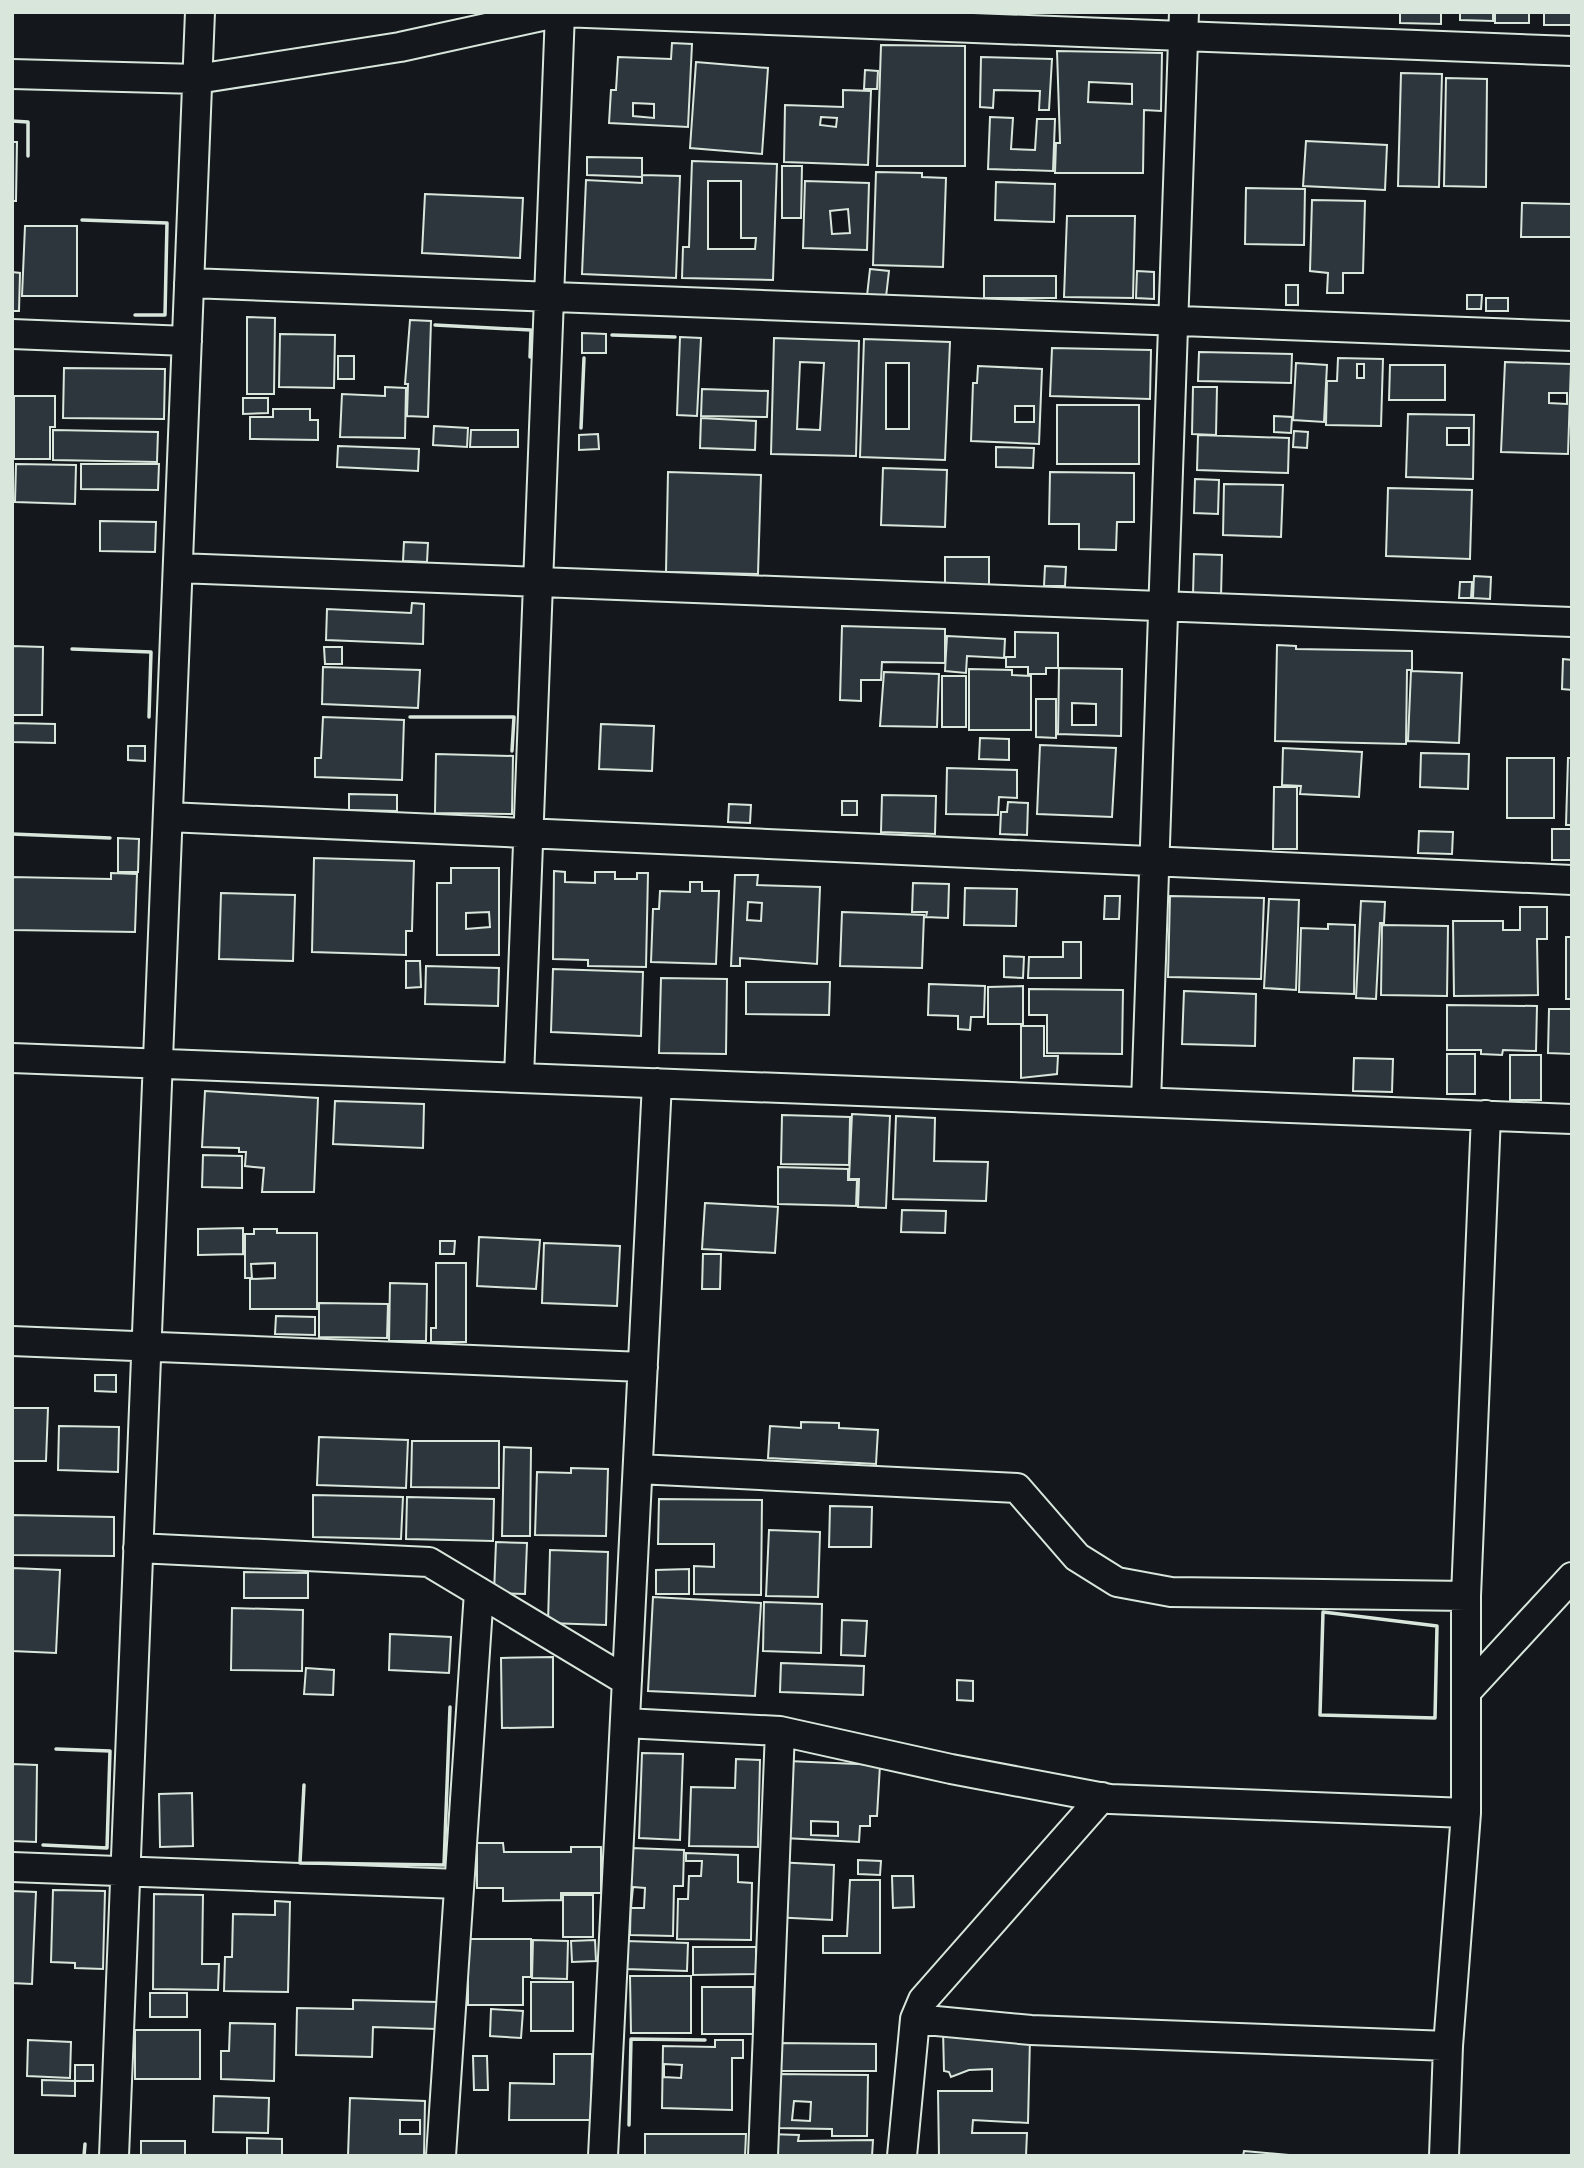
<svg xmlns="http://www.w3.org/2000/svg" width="1584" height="2168" font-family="'Asap Condensed',sans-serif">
<rect width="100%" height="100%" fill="#14181c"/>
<path fill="#2c363c" stroke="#d8e6dc" stroke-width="2" fill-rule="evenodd" d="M1400 12H1441V24L1400 23Z
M1460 12H1493V21L1460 20Z
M1495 12H1529V23H1495Z
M1544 12H1572V25H1544Z
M672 43 692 44 688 127 609 123 611 90H616L618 57 671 59ZM633 103 654 104V118L633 116Z
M881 45 965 46V166H877Z
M1057 51 1162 53 1161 111 1144 110 1143 173H1055L1056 143H1060ZM1089 82 1132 84V104L1088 102Z
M981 57 1052 59 1049 110H1039L1040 91 994 90 993 108 980 107Z
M696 62 768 68 762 154 690 148Z
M865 70 878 71 877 89H864Z
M1401 73 1442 74 1439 187 1398 186Z
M1446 78 1487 79 1486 187 1444 186Z
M843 90 871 91 868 165 784 162 785 105 843 107ZM821 117 837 118 836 127 820 125Z
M990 117 1013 118 1011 149 1035 150 1037 119H1055L1053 171 988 169Z
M1306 141 1387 145 1385 190 1303 186Z
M12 142H17L16 201H12Z
M587 157 642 158V177L587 175Z
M692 161 777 164 773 280 682 278 683 247H689ZM708 181H741V238H756L755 249H708Z
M782 166H802L801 218H782Z
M876 172 922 173V177L946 178 943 267 873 265Z
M642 175 680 176 676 278 582 274 586 180 642 183Z
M805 181 869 183 867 250 803 248ZM848 209 850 233 832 234 830 211Z
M996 182 1055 184 1054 222 995 220Z
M1246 188 1305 189 1304 245 1245 244Z
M425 194 523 198 520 258 422 253Z
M1312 200 1365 201 1363 273H1343V293H1327L1328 273 1310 271Z
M1522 203 1572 204V237H1521Z
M1067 216H1135L1133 298 1064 297Z
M25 226H77V296H22Z
M870 269 889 271 886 297 867 296Z
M1137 271 1154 272V299L1136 298Z
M12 272 20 273 19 311H12Z
M984 276H1056V298H984Z
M1286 285H1298V305H1286Z
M1467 295H1482L1481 309H1467Z
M1486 298H1508V311H1486Z
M247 317 275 318 274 394H247Z
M410 320 431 321 428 417 407 416 408 384H405Z
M582 333 606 334V353H582Z
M280 334 335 335 334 388 279 387Z
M680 337 701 338 697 416 677 415Z
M774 338 859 341 856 456 771 454ZM800 362 824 363 820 430 797 429Z
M864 339 950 342 945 460 860 457ZM886 363H909V429H886Z
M1052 348 1151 350 1150 399 1050 396Z
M1199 352 1292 354 1291 383 1198 381Z
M338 356H354V379H338Z
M1338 358 1383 359 1381 426 1326 425 1327 381H1337ZM1357 364H1364V378H1357Z
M1505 362 1571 364 1568 454 1501 452ZM1549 393H1567V404L1549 403Z
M1296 363 1327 365 1324 422 1293 420Z
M1390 365H1445V400H1389Z
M978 366 1042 369 1039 444 971 441 973 383H977ZM1015 406H1034V422H1015Z
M64 368 165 369 164 419 63 418Z
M385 387 406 388 405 438 340 437 342 394 385 396Z
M1193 387H1217L1216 435 1192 434Z
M702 389 768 391 767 417 701 416Z
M14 396H55V427H50V459H14Z
M243 398H268V413L243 414Z
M1057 405H1139V464H1057Z
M273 409H310V420H318V440L250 439V417H273Z
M1408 414 1474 415 1473 479 1406 477ZM1447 428H1469V445H1447Z
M1274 416 1292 417 1291 433 1274 432Z
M701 418 756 421 755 450 700 448Z
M434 426 468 428 467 447 433 445Z
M53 430 158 432 157 462 53 460Z
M471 430H518V447H470Z
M1294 431 1308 432 1307 448 1293 447Z
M598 434 599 449 579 450V435Z
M1198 435 1289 438 1288 473 1197 470Z
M338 446 419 449 418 471 337 467Z
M996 447 1034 448 1033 468 996 467Z
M16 464 76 465 75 504 15 502Z
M81 464H159L158 490 81 489Z
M883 468 947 470 945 527 881 525Z
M668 472 761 475 758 574 666 572Z
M1050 472 1134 473V522H1117L1116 550 1079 549V524H1049Z
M1195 479 1219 480 1218 514 1194 513Z
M1224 484 1283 485 1281 537 1223 535Z
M1388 488 1472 490 1470 559 1386 556Z
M100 521 156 522 155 552 100 551Z
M404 542 428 543 427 562 403 561Z
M1194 554 1222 555 1221 597 1193 596Z
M945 557H989V588H945Z
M1045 566 1066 567 1065 586H1044Z
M1474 576 1491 577 1490 599 1473 598Z
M1460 582H1472L1471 598H1459Z
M412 603 424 604 423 644 326 640 327 609 411 613Z
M842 626 945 629V663L882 662 881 680H861V701L840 700Z
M1015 632 1058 633V668H1046V674H1028V667H1006V657H1015Z
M947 636 1005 639 1004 658 967 656 966 673 945 671Z
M1277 645 1296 646V649L1412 651V670H1407L1406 744 1275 741Z
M12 646 43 647 42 715H12Z
M324 647H342V664H325Z
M1563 659 1572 660V690L1562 689Z
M323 667 420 670 418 708 322 704Z
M1059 668 1122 669 1121 736 1058 734ZM1072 703 1096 704V725H1072Z
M969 669 1012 670V675L1031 676V730H969Z
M1411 671 1462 673 1459 743 1408 741Z
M884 672 939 674 937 727 880 726Z
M942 676H966V727H942Z
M1036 699H1056V738L1036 737Z
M323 717 404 720 402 780 315 777V758H321Z
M12 723 55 724V743L12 742Z
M601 724 654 726 652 771 599 769Z
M980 738 1009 739V760L979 759Z
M1040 745 1116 748 1112 817 1037 814Z
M128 746H145V761L128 760Z
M1283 748 1362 752 1359 797 1300 794 1301 786 1282 785Z
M1421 753 1469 754 1468 789 1420 787Z
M436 754 513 756 512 814 435 813Z
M1507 758H1554V818H1507Z
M1568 758H1572V825H1566Z
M947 768 1017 770V798L999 797 998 815 946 814Z
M1274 787H1297V849H1273Z
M349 794 397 795V811L349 810Z
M882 795 936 796 935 834 881 832Z
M842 801H857V815H842Z
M1008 802 1028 803 1027 835 1000 834 1001 812H1007Z
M729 804 751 805 750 823 728 822Z
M1552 829H1572V860H1552Z
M1419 831 1453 832 1452 854 1418 853Z
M118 838 139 839 138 872H118Z
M314 858 414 861 412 931H406V955L312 952Z
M451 868H499V955H437V883H451ZM489 912 490 927 466 929V913Z
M554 871 565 872V882L595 883V872H615V879H637V873H648L646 967 588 966V960L553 959Z
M111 873 137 874 135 932 12 930V877L111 879Z
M735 875H758L757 885 820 887 817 964 740 958V966H731ZM748 902 762 903 761 921 747 920Z
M690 882H702V891H719L716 964 651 962 653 909H659L660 891 690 892Z
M913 883 949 884 948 918 926 917 927 912H912Z
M965 888 1017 889 1016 926 964 925Z
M221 893 295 895 293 961 219 959Z
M1105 896H1120L1119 919H1104Z
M1170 896 1264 898 1261 979 1168 977Z
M1269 899 1299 900 1296 990 1264 988Z
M1361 901 1385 902 1384 923H1380L1376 999 1356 998Z
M1520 907H1547V939H1537L1538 995 1454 996 1453 921H1503V930H1520Z
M842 912 924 915 922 968 840 966Z
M1328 924 1355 925 1354 994 1299 992 1301 928 1328 929Z
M1382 925 1448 926 1447 996 1381 995Z
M1566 937H1572V999H1566Z
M1063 942H1081V978H1028L1029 957H1063Z
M1004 956 1024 957 1023 978 1004 977Z
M406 961H420L421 987 406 988Z
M426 966 499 968 498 1006 425 1004Z
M553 969 643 972 641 1036 551 1032Z
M661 978 727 979 726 1054 659 1053Z
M746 982H830L829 1015 746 1014Z
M929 984 985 986 984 1017H971L970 1030 958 1029V1016L928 1015Z
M1023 986V1024H988V987Z
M1029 989 1123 990 1122 1054 1047 1053V1015H1029Z
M1184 991 1256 994 1255 1046 1182 1044Z
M1447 1005 1537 1006 1536 1051 1503 1050 1502 1055 1481 1054V1050H1447Z
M1549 1009H1572V1054L1548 1053Z
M1021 1026H1044V1056H1058L1057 1074 1021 1078Z
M1447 1054H1475V1094H1447Z
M1510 1055H1541V1100H1510Z
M1354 1058 1393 1059 1392 1092 1353 1091Z
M205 1091 318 1098 314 1192H262L264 1168 245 1166 246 1152H239V1148L202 1147Z
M335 1101 424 1104 423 1148 333 1144Z
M852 1114 890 1116 886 1208 858 1207 859 1179H849Z
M782 1115 850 1117 849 1165 781 1164Z
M896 1116 935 1118 934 1161 988 1162 986 1201 893 1199Z
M203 1155 242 1156V1188L202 1187Z
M778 1167 848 1169V1180H857L856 1206 778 1204Z
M705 1203 778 1207 775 1253 702 1249Z
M902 1210 946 1211 945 1233 901 1232Z
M243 1228V1254L198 1255V1229Z
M254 1229H277V1233H317V1309H250V1278H245V1234H254ZM275 1263V1278L252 1279 251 1264Z
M479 1237 540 1240 536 1289 477 1286Z
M440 1241H455L454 1254H440Z
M544 1243 620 1246 617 1306 542 1303Z
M703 1254H721L720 1289H702Z
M436 1263H466V1342H431V1328H436Z
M390 1283 427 1284 426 1341H389Z
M319 1303 388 1304 387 1338 319 1337Z
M276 1316 315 1317V1335L275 1334Z
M95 1375H116V1392L95 1391Z
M12 1408H48L46 1461H12Z
M801 1422 839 1423V1428L878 1430 876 1464 768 1458 770 1426 801 1428Z
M59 1426 119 1427 118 1472 58 1470Z
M319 1437 408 1440 406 1488 317 1485Z
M412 1441H499V1488L411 1487Z
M504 1447 531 1448 530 1536H502Z
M571 1468 608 1469 606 1536 535 1535 537 1472 571 1473Z
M313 1495 403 1497 401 1539 313 1537Z
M407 1497 494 1499 493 1541 406 1539Z
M659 1499 762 1500 761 1595 694 1594V1566L714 1567V1544H658Z
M830 1506 872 1507 871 1547H829Z
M12 1515 114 1517V1556L12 1555Z
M769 1530 820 1532 818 1597 766 1596Z
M496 1542 527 1543 525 1594 494 1593Z
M550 1550 608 1552 606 1625 548 1623Z
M12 1568 60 1570 56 1653 12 1651Z
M689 1569V1594H656V1570Z
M244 1572 308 1573V1598H244Z
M653 1597 761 1603 755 1696 648 1691Z
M764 1602 822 1604 821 1653 763 1651Z
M232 1608 303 1610 302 1671 231 1670Z
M842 1620 867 1621 865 1656 841 1655Z
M390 1634 451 1637 449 1673 389 1670Z
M553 1657V1727L502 1728 501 1658Z
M781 1663 864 1666 863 1695 780 1692Z
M306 1668 334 1670 333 1695 304 1694Z
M957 1680 973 1681V1701L957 1700Z
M642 1753 683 1754 680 1840 639 1838Z
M736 1759 760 1760 758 1847 689 1846 691 1787 735 1788Z
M788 1761 880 1765 877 1816H870V1826H860L859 1842 784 1838ZM811 1821 838 1822V1836L811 1835Z
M12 1764 37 1765 36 1842 12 1841Z
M192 1793 193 1846 160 1847 159 1794Z
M477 1843H503L504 1852H571V1847H601V1893H561V1900L503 1901V1888H477Z
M632 1848 684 1850 683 1886H674L673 1936 630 1935ZM633 1887 645 1888 644 1908H631Z
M686 1853 738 1855V1882L752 1883 751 1940 677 1939 678 1899H688L689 1876H701L702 1861H686Z
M858 1860 881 1861 880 1875 858 1874Z
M775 1862 834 1865 832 1920 772 1917Z
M892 1876H913L914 1907 893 1908Z
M850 1880H880V1953H823V1936H847Z
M53 1890 105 1891 103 1969 75 1968V1963L51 1962Z
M12 1891 36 1892 32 1984 12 1983Z
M154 1894 203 1895 202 1964H219L218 1990 153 1989Z
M563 1895H593V1937H563Z
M275 1901 290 1902 288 1992 224 1991 225 1957H232L233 1914 275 1915Z
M468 1939H531V1977H523V2005H468Z
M533 1940 568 1941 567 1979 532 1978Z
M595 1940 596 1961 572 1962 571 1941Z
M626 1941 688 1943 687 1971 625 1969Z
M693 1947H756V1974L693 1975Z
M630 1976H691V2033H631Z
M531 1982H573V2031H531Z
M702 1987H753V2034H702Z
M150 1993H187V2017H150Z
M353 2000 438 2002 437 2029 373 2027 372 2057 296 2055 297 2008 353 2009Z
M491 2009 523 2011 521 2038 490 2036Z
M230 2023 275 2024 274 2081 221 2079V2051H229Z
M135 2030H200V2079H135Z
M943 2030 1030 2038 1028 2123 973 2120 972 2133H1027L1026 2156H939L938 2091H992V2069L969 2070 951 2077 949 2072 944 2071Z
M28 2040 71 2042 70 2078 27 2076Z
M715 2040H743V2058H732V2110L662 2108 663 2046 715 2047ZM664 2064 682 2065 681 2078 664 2077Z
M776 2043 876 2044V2071H776Z
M554 2054H592L591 2120H509L510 2083 554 2084Z
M473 2056H487L488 2090H474Z
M75 2065H93V2081H75Z
M778 2074 868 2075 867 2136H832V2129L777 2128ZM794 2101 811 2102 810 2121 792 2120Z
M42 2080 75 2081V2096L42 2095Z
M214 2096 269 2098 268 2133 213 2132Z
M350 2098 425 2101 424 2156H348ZM400 2120H420V2134H400Z
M645 2134H746L745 2156H645Z
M768 2134 799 2135 798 2141 873 2140 872 2156H767Z
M247 2138 282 2139V2156H247Z
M141 2141H185V2156H141Z
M1244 2151 1300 2156H1243Z"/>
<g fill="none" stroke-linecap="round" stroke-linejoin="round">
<defs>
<path id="street" d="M12 74 197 79 400 47 560 12 1572 51
M189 283 1572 336
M12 334 187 341
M178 568 1572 622
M168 817 1572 880
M12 1058 1572 1119
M519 1078 560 12
M1146 1102 1184 12
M12 1341 643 1367
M638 1469 1017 1488 1077 1557 1117 1582 1171 1592 1466 1596
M138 1548 429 1562 627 1681
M1466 1692 1572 1577
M625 1723 780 1731 951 1769 1110 1799 1466 1813
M12 1867 459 1884
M915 2019 923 2000 1102 1797
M114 2156 200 12
M441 2156 479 1592
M603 2156 657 1083
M763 2156 780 1731
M902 2156 915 2019 1031 2030 1448 2046
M1444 2156 1448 2046 1466 1813V1596L1486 1115"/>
</defs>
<use href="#street" stroke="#d8e6dc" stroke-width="32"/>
<use href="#street" stroke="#14181c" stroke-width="28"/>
<path stroke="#d8e6dc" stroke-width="3.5" d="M12 121 28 122V156
M82 220 167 223 165 315H135
M435 325 531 330 530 357
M612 335 675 337
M581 428 584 358
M72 649 151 652 149 717
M410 717H514L512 751
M12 834 110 838
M1323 1612 1437 1626 1435 1718 1320 1715Z
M304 1785 300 1863 444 1865 450 1707
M43 1845 107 1848 110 1751 56 1749
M629 2125 631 2039 705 2040
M84 2156 85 2144"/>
</g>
<rect width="1584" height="2168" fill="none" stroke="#d8e6dc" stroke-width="28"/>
</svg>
